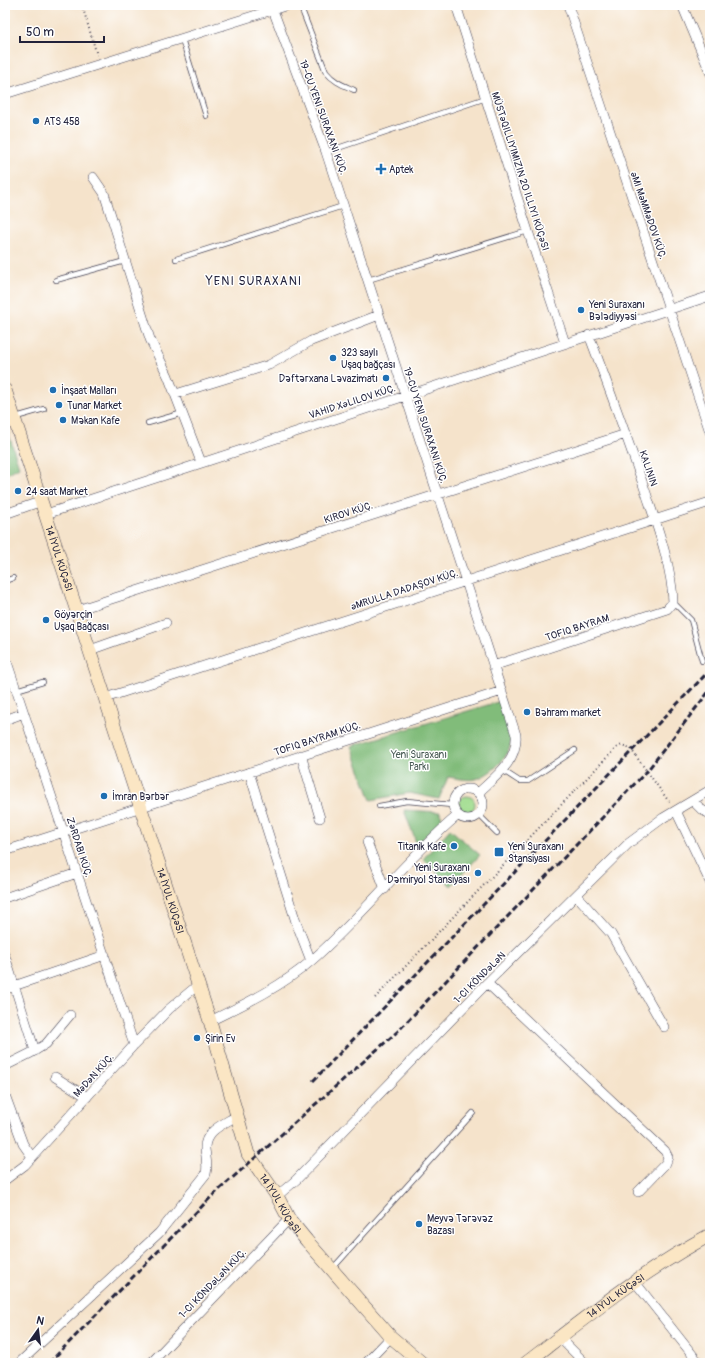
<svg xmlns="http://www.w3.org/2000/svg" width="715" height="1368" font-family="Pangolin,sans-serif">
<rect width="100%" height="100%" fill="#fff"/>
<filter id="ink" filterUnits="userSpaceOnUse"><feTurbulence type="fractalNoise" baseFrequency=".025" numOctaves="2"/><feDisplacementMap in="SourceGraphic" scale="8" xChannelSelector="R" yChannelSelector="G"/><feConvolveMatrix kernelMatrix="1 2 1 2 8 2 1 2 1" color-interpolation-filters="sRGB"/></filter>
<filter id="wash" filterUnits="userSpaceOnUse"><feTurbulence type="fractalNoise" baseFrequency=".012" numOctaves="4" result="noise"/><feDisplacementMap in="SourceGraphic" scale="16" xChannelSelector="R" yChannelSelector="G"/><feGaussianBlur stdDeviation="0.9" result="paint"/><feColorMatrix in="noise" values="0 0 0 0 0 0 0 0 0 0 0 0 0 0 0 0 0 1.4 0 .05"/><feComposite in="paint" operator="in"/></filter>
<g filter="url(#wash)">
<rect width="100%" height="100%" fill="#f5e3cb"/>
<path fill="#a2dd90" stroke="#628066" d="M459 804a8 8 0 1 1 16 0a8 8 0 1 1-16 0Z"/>
<path fill="#81bc7a" stroke="#526f5a" d="M5 422 19 467 5 475Z
M501 701C510 726 520 745 497 766 492 771 483 777 476 779 468 781 456 778 448 777L439 799 409 793 371 800 351 746Z
M404 810 440 812 442 819 417 845Z
M450 829 480 855 451 886 423 859Z"/>
</g>
<g filter="url(#ink)">
<g fill="none" stroke-linecap="round" stroke-linejoin="round">
<defs>
<path id="lane" d="M300 5 326 72C334 82 343 85 354 90
M182 39 206 116
M326 152 486 98
M176 259 343 206
M56 280 125 261
M368 280 528 231
M16 417 44 409
M148 423 183 413
M5 581 13 578
M673 602 691 620 702 661
M16 690 43 682
M502 770 519 781H528L575 750
M379 806 407 801 452 805
M479 815 497 833
M333 1268 473 1113"/>
<path id="street" d="M456 5 528 231 565 343
M568 5 710 432
M682 5 710 72
M273 10 326 152 516 735C518 761 495 777 478 793
M5 94 288 5
M93 177 104 193 150 339 168 376 201 462
M176 394 269 365 311 341 379 315
M5 514 42 501
M46 514 710 296
M77 610 626 434
M90 650 166 623
M5 656 134 1045
M493 666 667 609 673 602C672 567 657 526 646 493 628 440 609 388 589 335
M105 698 710 502
M5 720 24 713
M301 755 320 818
M249 772 296 922 311 961
M453 804a15 15 0 1 1 30 0a15 15 0 1 1-30 0Z
M693 801 702 810 710 814
M676 811 710 882
M367 842 385 889
M5 851 502 691
M577 896 611 934 664 1027
M7 897 77 873
M5 956 35 1051
M487 983 665 1151 668 1157 666 1163 638 1192
M5 989 105 955
M210 1021C245 1004 281 987 311 961 363 916 405 860 457 816
M5 1066 31 1053 46 1044 70 1015
M55 1077 87 1097
M5 1095 23 1144 32 1157
M5 1180 25 1165 134 1045 169 1009 198 985
M277 1196 296 1180 487 983 629 843 663 818 710 790
M635 1282 699 1363
M560 1338 585 1363
M19 1363 159 1233 206 1174C208 1165 206 1158 205 1149 204 1131 224 1124 238 1115
M151 1363 289 1219
M366 1363 391 1337"/>
<g id="secondary">
<path id="s1" d="M5 390 210 1021 248 1154 277 1196 289 1219 307 1241 391 1337 422 1363"/>
<path id="s2" d="M526 1363C585 1318 644 1270 710 1235"/>
</g>
</defs>
<use href="#lane" stroke="#423f51" stroke-width="6"/>
<use href="#street" stroke="#423f51" stroke-width="10"/>
<use href="#secondary" stroke="#423f51" stroke-width="14"/>
<path stroke="#423f51" stroke-width="2" stroke-dasharray="1 3" stroke-linecap="butt" d="M82 5 97 55
M375 998 616 748 622 745 630 748 670 803"/>
<use href="#lane" stroke="#fff" stroke-width="4.5"/>
<use href="#street" stroke="#fff" stroke-width="9"/>
<use href="#secondary" stroke="#fbe6c4" stroke-width="13"/>
<path stroke="#22223b" stroke-width="3" stroke-dasharray="6 3" stroke-linecap="butt" d="M313 1081 710 670
M49 1363 212 1196 398 1031 647 771 710 690"/>
</g>
</g>
<g fill="#1f6fb2" stroke="#fff" stroke-width="1.5">
<circle cx="36" cy="121" r="4"/>
<path d="M379 163h4v4h4v4h-4v4h-4v-4h-4v-4h4z"/>
<circle cx="581" cy="310" r="4"/>
<circle cx="333" cy="358" r="4"/>
<circle cx="386" cy="378" r="4"/>
<circle cx="53" cy="390" r="4"/>
<circle cx="59" cy="405" r="4"/>
<circle cx="63" cy="420" r="4"/>
<circle cx="18" cy="491" r="4"/>
<circle cx="46" cy="620" r="4"/>
<circle cx="527" cy="712" r="4"/>
<circle cx="104" cy="796" r="4"/>
<circle cx="454" cy="846" r="4"/>
<rect x="494" y="847" width="10" height="10" rx="2"/>
<circle cx="478" cy="873" r="4"/>
<circle cx="197" cy="1038" r="4"/>
<circle cx="419" cy="1224" r="4"/>
</g>
<g text-anchor="middle" stroke-width="3" stroke-linejoin="round" paint-order="stroke">
<g font-size="10" fill="#22223b" stroke="#fff">
<text transform="translate(324 117) rotate(70)" y="4">19-CU YENI SURAXANI KÜÇ.</text>
<text transform="translate(521 171) rotate(72)" y="4">MÜSTƏQILLIYIMIZIN 20 ILLIYI KÜÇƏSI</text>
<text transform="translate(649 215) rotate(71)" y="4">ƏMI MƏMMƏDOV KÜÇ.</text>
<text transform="translate(352 401) rotate(-18)" y="4">VAHID XƏLILOV KÜÇ.</text>
<text transform="translate(426 425) rotate(72)" y="4">19-CU YENI SURAXANI KÜÇ.</text>
<text transform="translate(649 468) rotate(71)" y="4">KALININ</text>
<text transform="translate(348 512) rotate(-18)" y="4">KIROV KÜÇ.</text>
<text dy="4" stroke="none"><textPath href="#s1" startOffset="177">14 İYUL KÜÇƏSI</textPath></text>
<text transform="translate(404 589) rotate(-18)" y="4">ƏMRULLA DADAŞOV KÜÇ.</text>
<text transform="translate(577 627) rotate(-18)" y="4">TOFIQ BAYRAM</text>
<text transform="translate(317 738) rotate(-18)" y="4">TOFIQ BAYRAM KÜÇ.</text>
<text transform="translate(80 847) rotate(72)" y="4">ZƏRDABI KÜÇ.</text>
<text dy="4" stroke="none"><textPath href="#s1" startOffset="537">14 İYUL KÜÇƏSI</textPath></text>
<text transform="translate(479 977) rotate(-45)" y="4">1-CI KÖNDƏLƏN</text>
<text transform="translate(93 1075) rotate(-48)" y="4">MƏDƏN KÜÇ.</text>
<text dy="4" stroke="none"><textPath href="#s1" startOffset="861">14 İYUL KÜÇƏSI</textPath></text>
<text transform="translate(212 1283) rotate(-46)" y="4">1-CI KÖNDƏLƏN KÜÇ.</text>
<text dy="4" stroke="none"><textPath href="#s2" startOffset="112">14 İYUL KÜÇƏSI</textPath></text>
</g>
<g font-size="10" fill="#22223b" stroke="#fff" text-anchor="start">
<text x="44" y="125">ATS 458</text>
<text x="389" y="173">Aptek</text>
<text x="589" y="308">Yeni Suraxanı<tspan x="589" dy="12">Bələdiyyəsi</tspan></text>
<text x="341" y="356">323 saylı<tspan x="341" dy="12">Uşaq bağçası</tspan></text>
<text x="378" y="382" text-anchor="end">Dəftərxana Ləvazimatı</text>
<text x="61" y="394">İnşaat Malları</text>
<text x="67" y="409">Tunar Market</text>
<text x="71" y="424">Məkan Kafe</text>
<text x="26" y="495">24 saat Market</text>
<text x="54" y="618">Göyərçin<tspan x="54" dy="12">Uşaq Bağçası</tspan></text>
<text x="535" y="716">Bәhram market</text>
<text x="112" y="800">İmran Bərbər</text>
<text x="446" y="850" text-anchor="end">Titanik Kafe</text>
<text x="508" y="850">Yeni Suraxanı<tspan x="508" dy="12">Stansiyası</tspan></text>
<text x="470" y="871" text-anchor="end">Yeni Suraxanı<tspan x="470" dy="12">Dəmiryol Stansiyası</tspan></text>
<text x="205" y="1042">Şirin Ev</text>
<text x="427" y="1222">Meyvə Tərəvəz<tspan x="427" dy="12">Bazası</tspan></text>
</g>
<g font-size="10" fill="#485a54" stroke="#fff">
<text x="419" y="758">Yeni Suraxanı<tspan x="419" dy="12">Parkı</tspan></text>
</g>
<g font-size="12" letter-spacing="1" fill="#22223b" stroke="#fff">
<text x="254" y="285">YENI SURAXANI</text>
</g>
</g>
<rect width="715" height="1368" fill="none" stroke="#fff" stroke-width="20"/>
<g transform="translate(38 1330) rotate(14)" stroke="#ffffff" stroke-width="3" paint-order="stroke">
<path d="M0-3L7 15L0 10L-7 15Z" fill="#22223b"/>
<text y="-6" font-size="11" font-weight="bold" text-anchor="middle" fill="#22223b">N</text>
</g>
<path d="M20 36v6h84v-6" fill="none" stroke="#22223b" stroke-width="2"/>
<text x="26" y="36" font-size="12" fill="#22223b" stroke="#ffffff" stroke-width="3" paint-order="stroke">50 m</text>
</svg>
